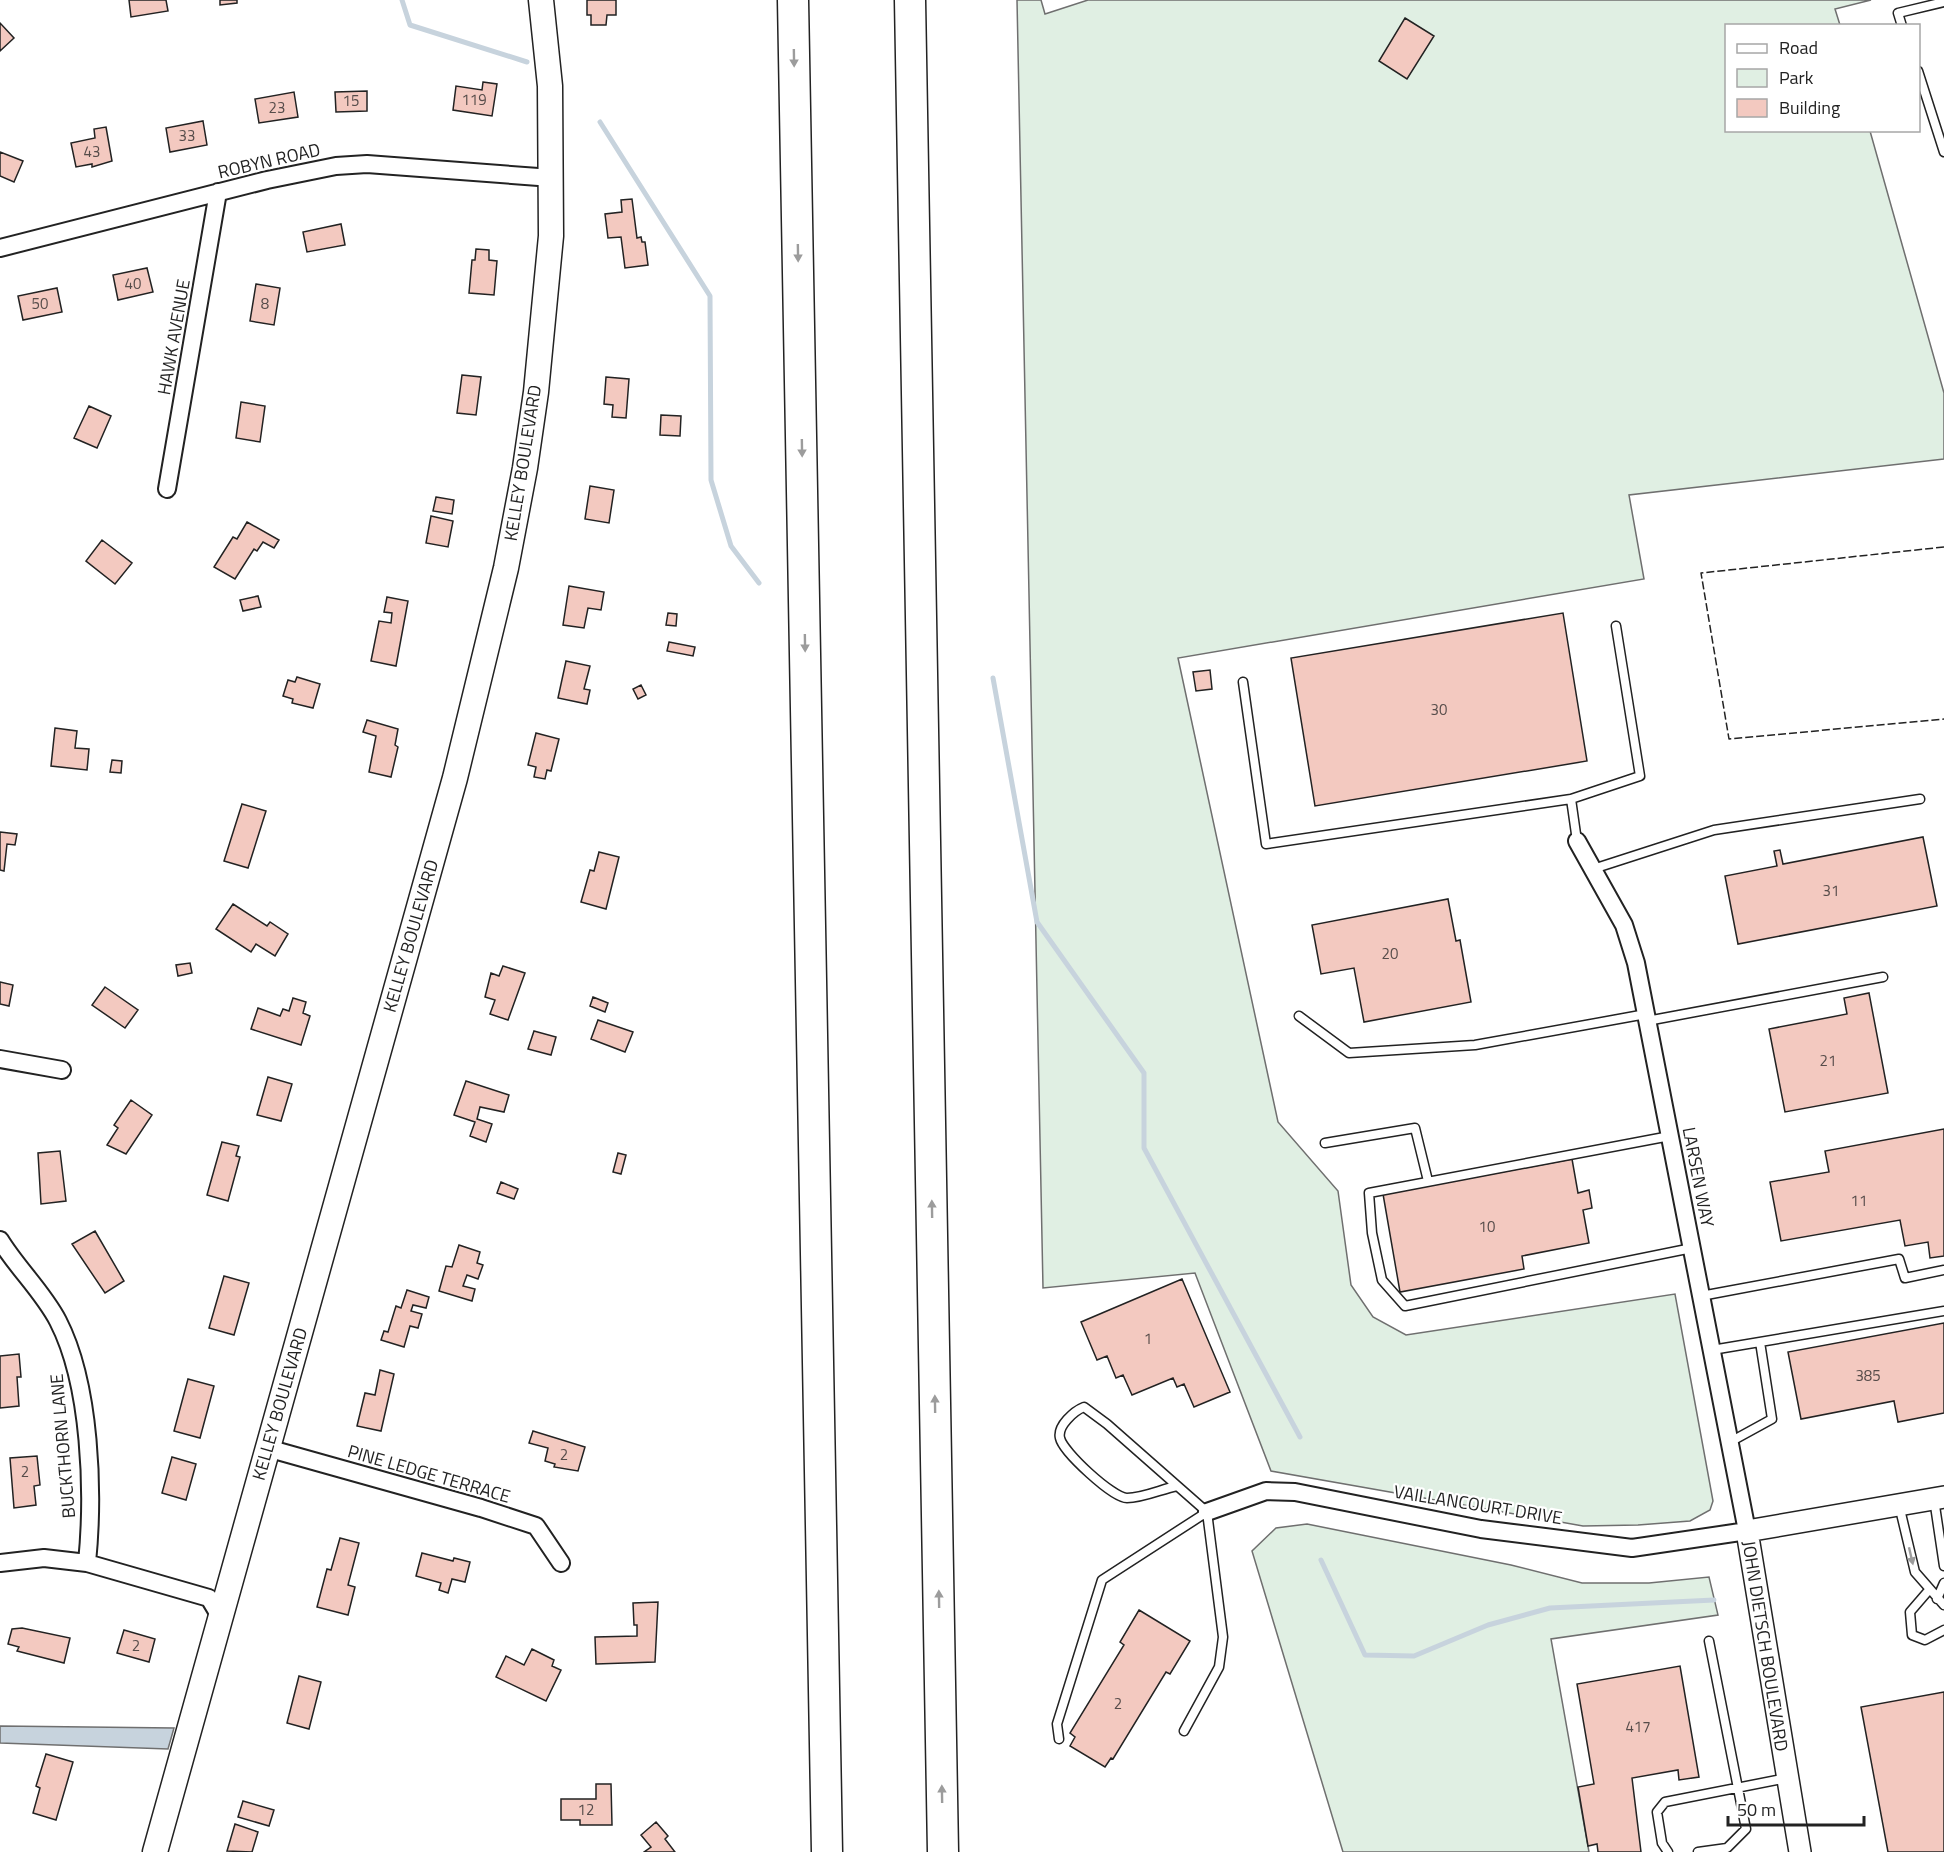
<svg xmlns="http://www.w3.org/2000/svg" width="1944" height="1852" font-family="'Titillium Web',sans-serif">
<rect width="100%" height="100%" fill="#fff"/>
<path fill="#e0efe3" stroke="#6f6f6f" stroke-width="1.5" d="M1017 0H1041L1045 14 1088 0H1871L1835 9 1840 25 1726 26V130L1870 131 1944 393V459L1629 495 1644 579 1178 658 1278 1122 1338 1191 1351 1285 1373 1317 1406 1335 1675 1294 1713 1501 1710 1510 1690 1521 1638 1525 1583 1526 1271 1471 1195 1273 1043 1288Z
M1307 1524 1511 1565 1582 1583H1649L1709 1577 1718 1615 1551 1639 1589 1852H1343L1252 1551 1276 1528Z"/>
<path fill="#c7d3dd" stroke="#6f6f6f" stroke-width="1.5" d="M0 1726 174 1728 168 1749 0 1743Z"/>
<g fill="none" stroke-linecap="round" stroke-linejoin="round">
<path stroke="#c7d3dd" stroke-width="5" d="M402 0 410 25 527 62
M600 122 710 296 711 480 731 546 759 583
M993 678 1037 922 1144 1073V1148L1300 1437
M1321 1560 1365 1655 1414 1656 1488 1625 1550 1608 1714 1600"/>
</g>
<path fill="#f3c9c0" stroke="#222" stroke-width="1.5" d="M129 0H166L168 11 131 17Z
M220 0H237V3L220 5Z
M587 0H616V15H607L606 25H591V15H587Z
M1405 18 1434 36 1407 79 1379 61Z
M0 23 14 38 0 51Z
M483 82 497 84 492 116 453 110 456 86 482 90Z
M367 91V111L336 112 335 92Z
M294 92 298 117 259 123 255 99Z
M203 121 207 145 170 152 166 128Z
M106 127 112 161 92 167V164L76 167 71 143 95 138 94 129Z
M0 152 23 161 14 182 0 176Z
M632 199 637 238 641 237 642 242H645L648 265 625 268 621 237 608 238 605 214 622 212 621 200Z
M341 224 345 245 307 252 303 232Z
M476 249 489 250V260L497 261 494 295 469 293 472 260H475Z
M147 268 153 292 118 300 113 275Z
M256 284 280 288 274 325 250 321Z
M57 288 62 312 23 320 18 296Z
M462 375 481 377 476 415 457 413Z
M606 377 629 379 626 418 612 417 613 405 604 404Z
M241 402 265 406 260 442 236 438Z
M89 406 111 416 97 448 74 438Z
M661 415 681 416 680 436 660 435Z
M590 486 614 490 609 523 585 519Z
M436 497 454 500 452 514 433 511Z
M431 516 453 521 448 547 426 543Z
M247 522 279 540 274 548 263 542 257 551 254 549 235 579 214 567 233 537 237 539Z
M102 540 132 563 115 584 86 561Z
M569 586 604 592 601 610 588 608 584 628 563 625Z
M258 596 261 607 243 611 240 600Z
M387 597 408 601 396 666 371 661 379 621 391 623 392 613 384 612Z
M668 613 677 614 676 626 666 625Z
M1563 613 1587 761 1315 806 1291 658Z
M669 642 695 647 693 656 667 651Z
M566 661 590 666 584 689 590 690 587 704 558 698Z
M1210 670 1212 689 1196 691 1193 672Z
M297 677 320 684 313 708 292 703 293 699 283 696 288 680 295 682Z
M641 685 646 695 638 699 633 689Z
M367 720 398 729 395 745 398 747 391 777 369 772 376 736 363 732Z
M55 728 77 731 75 748 89 749 87 770 51 766Z
M536 733 559 739 551 771 547 770 545 779 534 777 536 767 528 765Z
M112 760 122 761 121 773 110 772Z
M242 804 266 811 248 868 224 861Z
M0 832 17 834 15 845 7 844 4 871 0 870Z
M1923 837 1937 906 1738 944 1725 876 1777 866 1774 851 1780 850 1783 864Z
M599 852 619 857 606 909 581 902 590 870 594 871Z
M1448 899 1456 941 1460 940 1471 1002 1364 1022 1354 968 1321 974 1312 925Z
M233 904 267 926 270 922 288 934 275 956 256 944 251 952 216 929Z
M190 963 192 973 178 976 176 965Z
M503 966 525 973 508 1020 490 1014 495 1000 485 997 491 973 499 976Z
M0 982 13 985 9 1006 0 1004Z
M105 987 138 1010 125 1028 92 1005Z
M1869 993 1888 1093 1785 1112 1769 1029 1847 1014 1844 998Z
M593 997 608 1003 605 1012 590 1006Z
M293 998 306 1002 303 1013 310 1016 301 1045 251 1029 258 1008 280 1016 283 1009 289 1011Z
M598 1020 633 1032 625 1052 591 1039Z
M534 1031 556 1037 551 1055 528 1049Z
M268 1077 292 1084 281 1121 257 1115Z
M466 1081 509 1095 504 1112 480 1107 477 1119 492 1124 486 1142 470 1136 475 1122 454 1115Z
M131 1100 152 1115 126 1154 107 1145 118 1128 114 1125Z
M1944 1129V1256L1930 1258 1928 1242 1905 1246 1900 1220 1781 1241 1770 1182 1829 1172 1825 1151Z
M222 1142 239 1146 236 1156 240 1157 228 1201 207 1195Z
M60 1151 66 1201 41 1204 38 1153Z
M618 1153 626 1155 621 1174 613 1172Z
M1572 1159 1578 1193 1589 1190 1592 1208 1583 1210 1589 1243 1522 1256 1524 1269 1400 1292 1383 1194Z
M501 1182 518 1189 514 1199 497 1193Z
M95 1231 124 1281 105 1293 72 1244Z
M459 1245 480 1252 477 1263 483 1265 478 1279 467 1275 463 1286 475 1289 472 1301 439 1291 446 1266 452 1267Z
M224 1276 249 1283 234 1335 209 1328Z
M1182 1279 1230 1392 1194 1407 1184 1384 1177 1387 1173 1378 1132 1395 1123 1375 1116 1378 1107 1356 1097 1360 1081 1322Z
M407 1290 429 1297 426 1308 413 1305 411 1311 422 1314 418 1328 410 1326 404 1347 381 1340 384 1331 388 1332 396 1306 401 1308Z
M1944 1323V1413L1898 1422 1894 1401 1801 1419 1788 1352Z
M19 1354 21 1377H17L19 1406 0 1408V1356Z
M380 1370 394 1374 381 1431 357 1426 365 1393 375 1395Z
M188 1379 214 1386 200 1438 174 1431Z
M533 1431 585 1447 578 1471 554 1467 555 1464 545 1461 548 1448 529 1443Z
M37 1456 40 1485 34 1486 36 1505 14 1508 10 1458Z
M172 1457 196 1464 186 1500 162 1493Z
M340 1538 359 1543 348 1585 355 1587 348 1615 317 1607 327 1569 331 1570Z
M422 1553 453 1561 454 1558 470 1562 465 1582 452 1579 448 1593 439 1590 441 1583 416 1576Z
M658 1602 655 1662 596 1664 595 1637 637 1636V1625H634L633 1603Z
M1139 1610 1190 1641 1170 1674 1166 1672 1113 1759 1111 1758 1105 1767 1070 1746 1075 1737 1070 1733 1124 1645 1120 1642Z
M22 1628 70 1638 64 1663 17 1651 19 1647 8 1644 12 1629Z
M124 1630 155 1639 149 1662 117 1653Z
M532 1649 554 1660 552 1666 561 1670 546 1701 496 1677 506 1656 524 1665Z
M1680 1666 1699 1777 1679 1780 1678 1770 1632 1778 1641 1852H1598L1597 1844 1588 1846 1578 1787 1594 1784 1577 1684Z
M299 1676 321 1682 309 1729 287 1723Z
M1944 1692V1852H1888L1861 1707Z
M46 1754 73 1762 56 1820 33 1813 40 1788 36 1786Z
M596 1784H611L612 1825H580V1820H561V1799H596Z
M243 1801 274 1810 269 1826 238 1817Z
M656 1822 668 1836 665 1839 675 1852H644L651 1847 641 1835Z
M235 1824 258 1832 252 1852 227 1851Z"/>
<g fill="none" stroke-linecap="round" stroke-linejoin="round">
<defs>
<path id="service" d="M1902 26 1898 13 1944 2
M1918 71 1944 152
M1243 682 1266 844 1571 799 1577 841
M1571 799 1640 776 1616 626
M1593 869 1714 830 1920 799
M1299 1016 1349 1053 1475 1045 1646 1014
M1647 1021 1883 977
M1670 1136 1369 1193 1372 1233 1382 1280 1405 1306 1692 1248
M1325 1143 1415 1128 1428 1181
M1701 1296 1899 1259 1905 1278 1944 1270
M1712 1350 1944 1311
M1730 1442 1772 1419 1760 1342
M1177 1486C1162 1489 1143 1498 1127 1498 1113 1498 1063 1452 1060 1438 1057 1426 1074 1411 1084 1407L1107 1424 1207 1512 1223 1637 1219 1667 1184 1731
M1934 1499 1944 1566
M1899 1505 1915 1572 1944 1605
M1929 1590 1910 1612 1912 1635 1925 1640 1944 1630
M1937 1599 1944 1583
M1059 1739 1057 1724 1102 1580 1207 1512
M1668 1852 1662 1843 1657 1812 1665 1802 1787 1778
M1698 1852 1727 1848 1746 1829 1709 1641"/>
<path id="minor" d="M0 248 267 180 336 166 367 164 552 178
M167 489 218 192
M0 1059 62 1070
M0 1240C17 1268 43 1292 58 1321 91 1385 94 1493 87 1563
M267 1448 481 1508 536 1526 561 1563
M1207 1512 1266 1491 1295 1492 1481 1529 1632 1548 1747 1531 1636 963 1624 925 1577 841
M0 1563 44 1558 87 1563 209 1598 221 1618"/>
<path id="tertiary" d="M1800 1852 1747 1531 1944 1497"/>
<path id="secondary" d="M155 1852 455 778 506 568 525 468 536 392 551 236 550 86 541 0"/>
<path id="motorway" d="M793 0 827 1852
M910 0 943 1852"/>
</defs>
<use href="#service" stroke="#222" stroke-width="11"/>
<use href="#minor" stroke="#222" stroke-width="20"/>
<use href="#tertiary" stroke="#222" stroke-width="24"/>
<use href="#secondary" stroke="#222" stroke-width="27"/>
<use href="#motorway" stroke="#222" stroke-width="33"/>
<use href="#service" stroke="#fff" stroke-width="8"/>
<use href="#minor" stroke="#fff" stroke-width="16"/>
<use href="#tertiary" stroke="#fff" stroke-width="21"/>
<use href="#secondary" stroke="#fff" stroke-width="24"/>
<use href="#motorway" stroke="#fff" stroke-width="30"/>
<path stroke="#222" stroke-width="1.5" stroke-dasharray="8 3" stroke-linecap="butt" d="M1944 547 1701 573 1729 739 1944 719"/>
</g>
<defs><path id="oneway-solid" d="M-6-.8H1V-3.2L6.5 0L1 3.2V.8H-6Z" transform="scale(1.5)"/></defs>
<g fill="#9c9c9c">
<use href="#oneway-solid" transform="translate(794 58) rotate(89)"/>
<use href="#oneway-solid" transform="translate(798 253) rotate(89)"/>
<use href="#oneway-solid" transform="translate(802 448) rotate(89)"/>
<use href="#oneway-solid" transform="translate(805 643) rotate(89)"/>
<use href="#oneway-solid" transform="translate(932 1209) rotate(-91)"/>
<use href="#oneway-solid" transform="translate(935 1404) rotate(-91)"/>
<use href="#oneway-solid" transform="translate(1911 1556) rotate(77)"/>
<use href="#oneway-solid" transform="translate(939 1599) rotate(-91)"/>
<use href="#oneway-solid" transform="translate(942 1794) rotate(-91)"/>
</g>
<g text-anchor="middle" stroke-width="4.5" stroke-linejoin="round" paint-order="stroke">
<g font-size="15" fill="#564c4a">
<text x="474" y="105">119</text>
<text x="351" y="106">15</text>
<text x="277" y="113">23</text>
<text x="187" y="141">33</text>
<text x="92" y="157">43</text>
<text x="133" y="289">40</text>
<text x="40" y="309">50</text>
<text x="265" y="309">8</text>
<text x="1439" y="715">30</text>
<text x="1831" y="896">31</text>
<text x="1390" y="959">20</text>
<text x="1828" y="1066">21</text>
<text x="1859" y="1206">11</text>
<text x="1487" y="1232">10</text>
<text x="1148" y="1344">1</text>
<text x="1868" y="1381">385</text>
<text x="564" y="1460">2</text>
<text x="25" y="1477">2</text>
<text x="136" y="1651">2</text>
<text x="1118" y="1709">2</text>
<text x="1638" y="1732">417</text>
<text x="586" y="1815">12</text>
</g>
<g font-size="18" fill="#222" stroke="#fff">
<text transform="translate(269 161) rotate(-13)" y="6">ROBYN ROAD</text>
<text transform="translate(174 337) rotate(-80)" y="6">HAWK AVENUE</text>
<text transform="translate(523 463) rotate(-81)" y="6">KELLEY BOULEVARD</text>
<text transform="translate(411 936) rotate(-74)" y="6">KELLEY BOULEVARD</text>
<text transform="translate(1698 1177) rotate(79)" y="6">LARSEN WAY</text>
<text transform="translate(280 1404) rotate(-74)" y="6">KELLEY BOULEVARD</text>
<text transform="translate(63 1446) rotate(-95)" y="6">BUCKTHORN LANE</text>
<text transform="translate(429 1474) rotate(16)" y="6">PINE LEDGE TERRACE</text>
<text transform="translate(1478 1505) rotate(9)" y="6">VAILLANCOURT DRIVE</text>
<text transform="translate(1765 1646) rotate(81)" y="6">JOHN DIETSCH BOULEVARD</text>
</g>
</g>
<rect x="1725" y="24" width="195" height="108" fill="#ffffff" stroke="#a7a7a7" stroke-width="1.5"/>
<rect x="1737" y="44" width="30" height="9" fill="#ffffff" stroke="#a7a7a7" stroke-width="1.5"/>
<text x="1779" y="54" font-size="18" fill="#222222">Road</text>
<rect x="1737" y="69" width="30" height="18" fill="#e0efe3" stroke="#a7a7a7" stroke-width="1.5"/>
<text x="1779" y="84" font-size="18" fill="#222222">Park</text>
<rect x="1737" y="99" width="30" height="18" fill="#f3c9c0" stroke="#a7a7a7" stroke-width="1.5"/>
<text x="1779" y="114" font-size="18" fill="#222222">Building</text>
<path d="M1728 1816v9h136v-9" fill="none" stroke="#222222" stroke-width="3"/>
<text x="1737" y="1816" font-size="18" fill="#222222" stroke="#ffffff" stroke-width="4.5" paint-order="stroke">50 m</text>
</svg>
